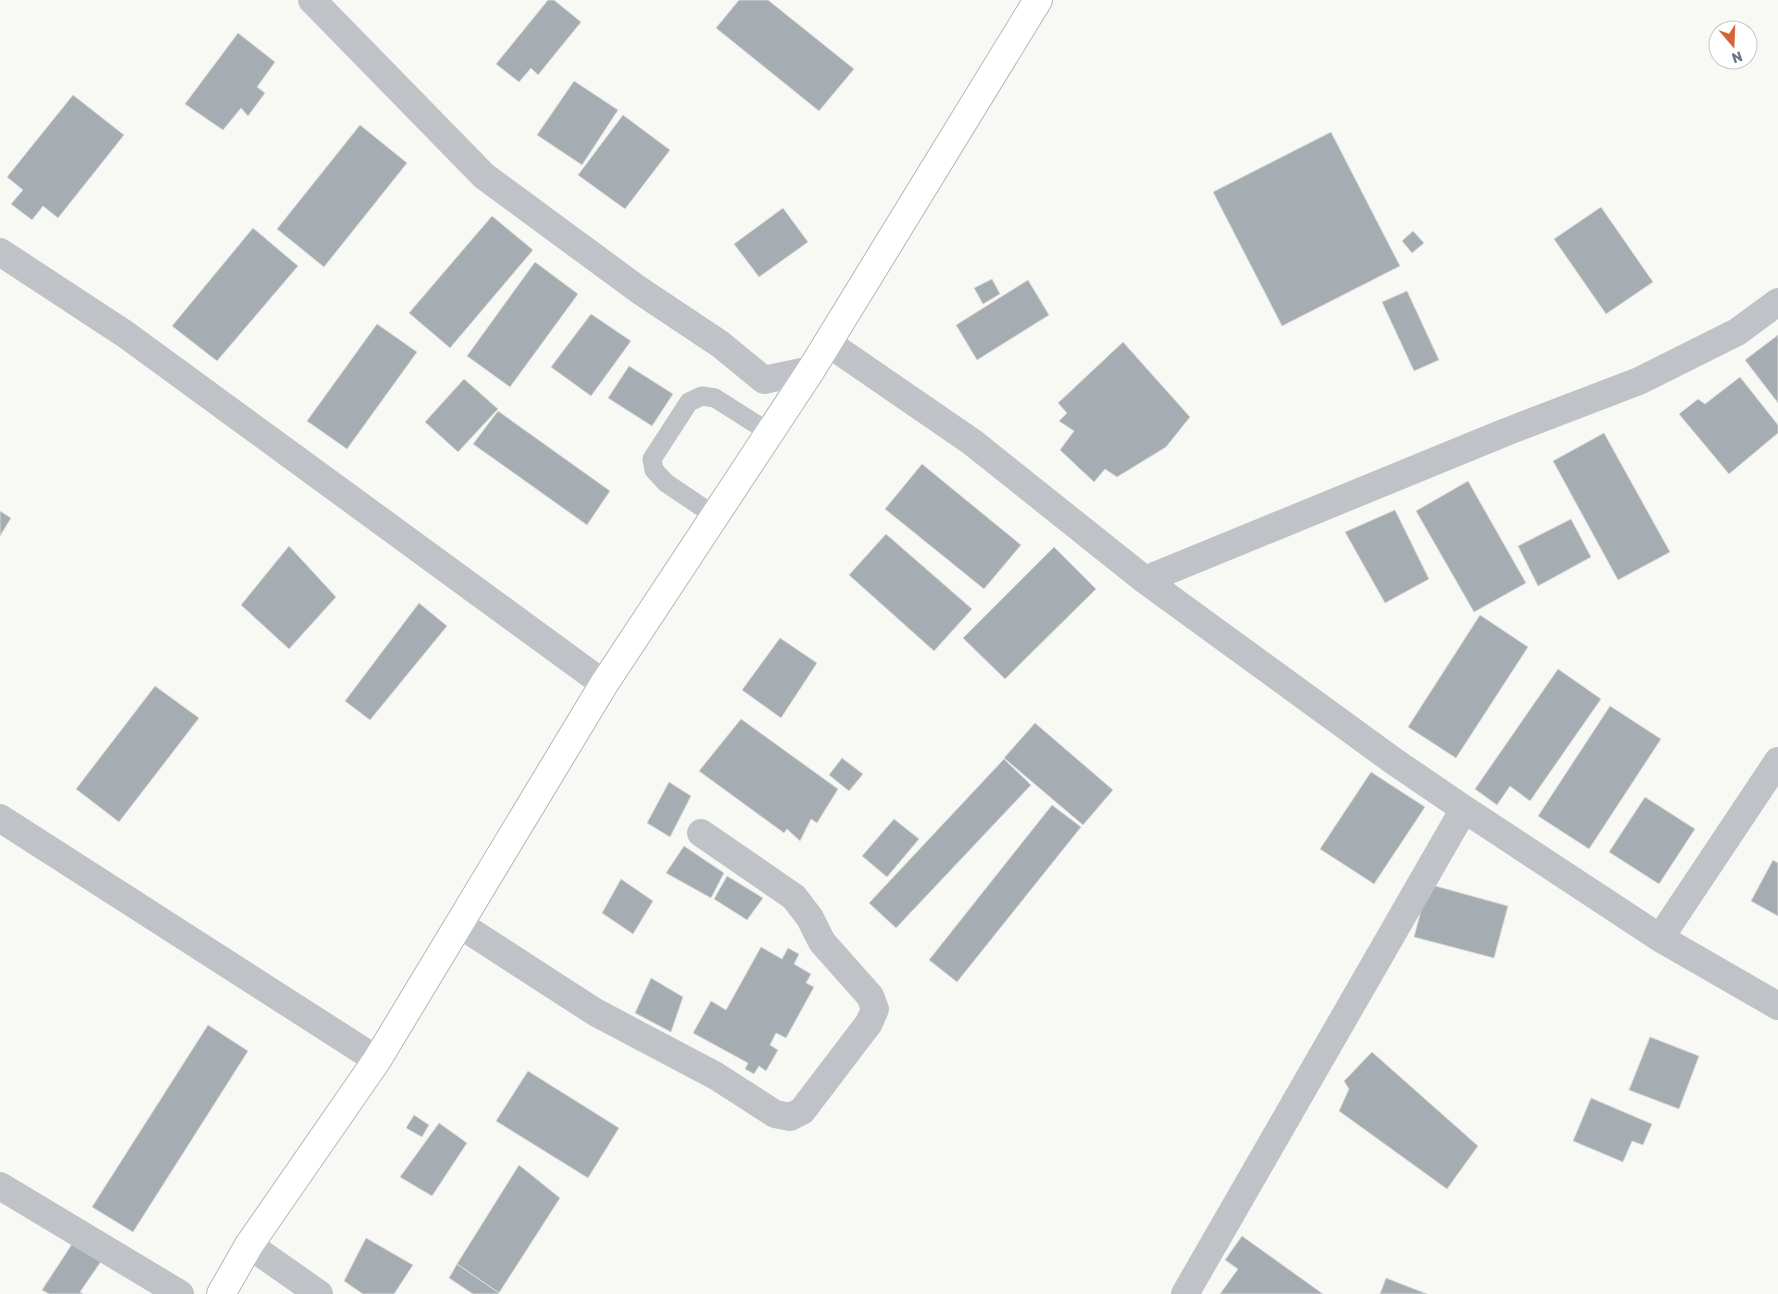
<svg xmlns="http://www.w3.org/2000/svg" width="1778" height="1294" font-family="Rubik,sans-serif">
<rect width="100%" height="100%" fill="#f8f8f5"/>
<path fill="#a5adb3" stroke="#d9d9d8" d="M548 0H554L581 22 538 75 531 68 519 82 496 64Z
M739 0H768L854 69 819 111 716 28Z
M238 33 275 62 257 87 265 93 248 116 241 108 223 130 185 104Z
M574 81 618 110 582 165 537 135Z
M73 95 124 135 58 218 43 206 32 220 11 204 23 190 7 177Z
M623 115 670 150 625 209 578 175Z
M360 125 407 163 324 267 277 229Z
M1331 132 1400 266 1282 326 1213 192Z
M1601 207 1653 282 1606 314 1554 239Z
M783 208 808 242 759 277 734 244Z
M492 216 533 250 450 348 409 313Z
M253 228 298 266 217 361 172 326Z
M1413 231 1424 243 1412 253 1402 241Z
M535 262 578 294 510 387 467 356Z
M992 279 1000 294 983 304 974 288Z
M1028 280 1049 315 977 360 956 325Z
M1407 291 1439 360 1414 371 1382 302Z
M591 314 631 341 591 396 551 367Z
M377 324 417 352 347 449 307 421Z
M1778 335V403L1745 360Z
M1123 342 1190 417 1166 447 1117 477 1105 469 1094 482 1060 450 1074 431 1059 421 1067 413 1058 403Z
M629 366 673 394 652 426 608 398Z
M1740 377 1778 425V433L1729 474 1679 414 1698 399 1705 404Z
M464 379 498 409 458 452 425 422Z
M498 411 610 491 587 525 473 444Z
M1604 433 1670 552 1618 580 1553 461Z
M922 464 1021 545 984 589 885 509Z
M1468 481 1526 583 1474 612 1416 511Z
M1395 510 1429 579 1385 603 1345 532Z
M0 511 11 518 0 536Z
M1571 519 1591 557 1538 586 1518 546Z
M886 534 972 609 934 651 849 575Z
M289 546 336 597 289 649 241 605Z
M1054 547 1096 589 1005 679 963 638Z
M419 603 447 626 370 720 345 701Z
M1480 615 1528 647 1456 758 1408 727Z
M780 638 817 663 781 718 742 690Z
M1558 669 1601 699 1530 801 1510 786 1497 805 1475 789Z
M155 686 199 718 119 822 76 789Z
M1610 706 1661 739 1589 849 1538 816Z
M741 719 838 789 817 823 811 819 800 841 787 829 784 833 699 771Z
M1035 723 1113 790 1083 825 1004 758Z
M842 758 863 774 849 791 829 775Z
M1004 759 1031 785 896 928 869 903Z
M1371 772 1425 807 1374 884 1320 849Z
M669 782 691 796 670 837 647 823Z
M1645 797 1695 829 1659 884 1609 852Z
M1052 805 1081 827 957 982 929 960Z
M894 819 919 839 887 877 862 856Z
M684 846 724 873 711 898 666 873Z
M1773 860 1778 863V916L1751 901Z
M727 876 763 898 747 920 714 899Z
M621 879 653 901 633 934 602 913Z
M1428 884 1508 906 1494 958 1414 937Z
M761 947 782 959 788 948 799 954 794 964 811 974 806 983 814 987 786 1038 776 1033 770 1045 778 1050 766 1071 759 1066 754 1074 745 1069 748 1063 693 1033 711 1001 726 1010Z
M651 978 683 997 671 1032 635 1013Z
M208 1025 248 1051 133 1232 92 1207Z
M1650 1037 1699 1056 1679 1109 1629 1090Z
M1372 1052 1478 1146 1447 1189 1339 1111 1349 1089 1344 1081Z
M528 1071 619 1128 588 1178 496 1121Z
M1591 1098 1652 1124 1643 1145 1632 1141 1623 1162 1573 1141Z
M414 1115 429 1125 422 1137 406 1128Z
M439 1123 467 1143 432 1196 400 1177Z
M519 1165 560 1198 499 1293 457 1264Z
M1242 1236 1323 1294H1220L1238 1269 1225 1260Z
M366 1238 413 1265 394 1294H363L344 1281Z
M74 1241 102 1260 80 1292 83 1294H49L42 1290Z
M457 1264 499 1293 498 1294H473L449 1278Z
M1386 1278 1427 1294H1380Z"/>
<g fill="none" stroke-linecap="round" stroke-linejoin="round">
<defs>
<path id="secondary" d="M221 1294 249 1245 377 1060 604 684 811 370 1038 0"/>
</defs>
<use href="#secondary" stroke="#b2b7bc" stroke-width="30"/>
<path stroke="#bfc3c7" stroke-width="19" d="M715 516 666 483 654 470 652 459 689 402 702 396 715 398 770 433"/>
<path stroke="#bfc3c7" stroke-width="28" d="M312 0 484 176 639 290 720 344 764 380 811 370
M0 252 125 334 604 684
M828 343 972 442 1145 580 1395 762 1464 809 1660 938 1778 1006
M1145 580 1506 432 1639 381 1737 332 1778 302
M0 818 377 1060
M459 924 595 1012 716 1076 775 1114 790 1117 802 1111 869 1023 875 1009 870 996 822 942 810 918 794 897 701 833
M1660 938 1778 761
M0 1186 180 1294
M249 1245 319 1294
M1185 1294 1464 809"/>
<use href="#secondary" stroke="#fff" stroke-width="28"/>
</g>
<g transform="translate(1733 45) rotate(161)"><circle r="24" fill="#ffffff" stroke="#c3c9ce"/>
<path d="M0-4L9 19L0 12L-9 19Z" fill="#d76436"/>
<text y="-8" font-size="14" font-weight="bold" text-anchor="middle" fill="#697784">N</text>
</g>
</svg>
